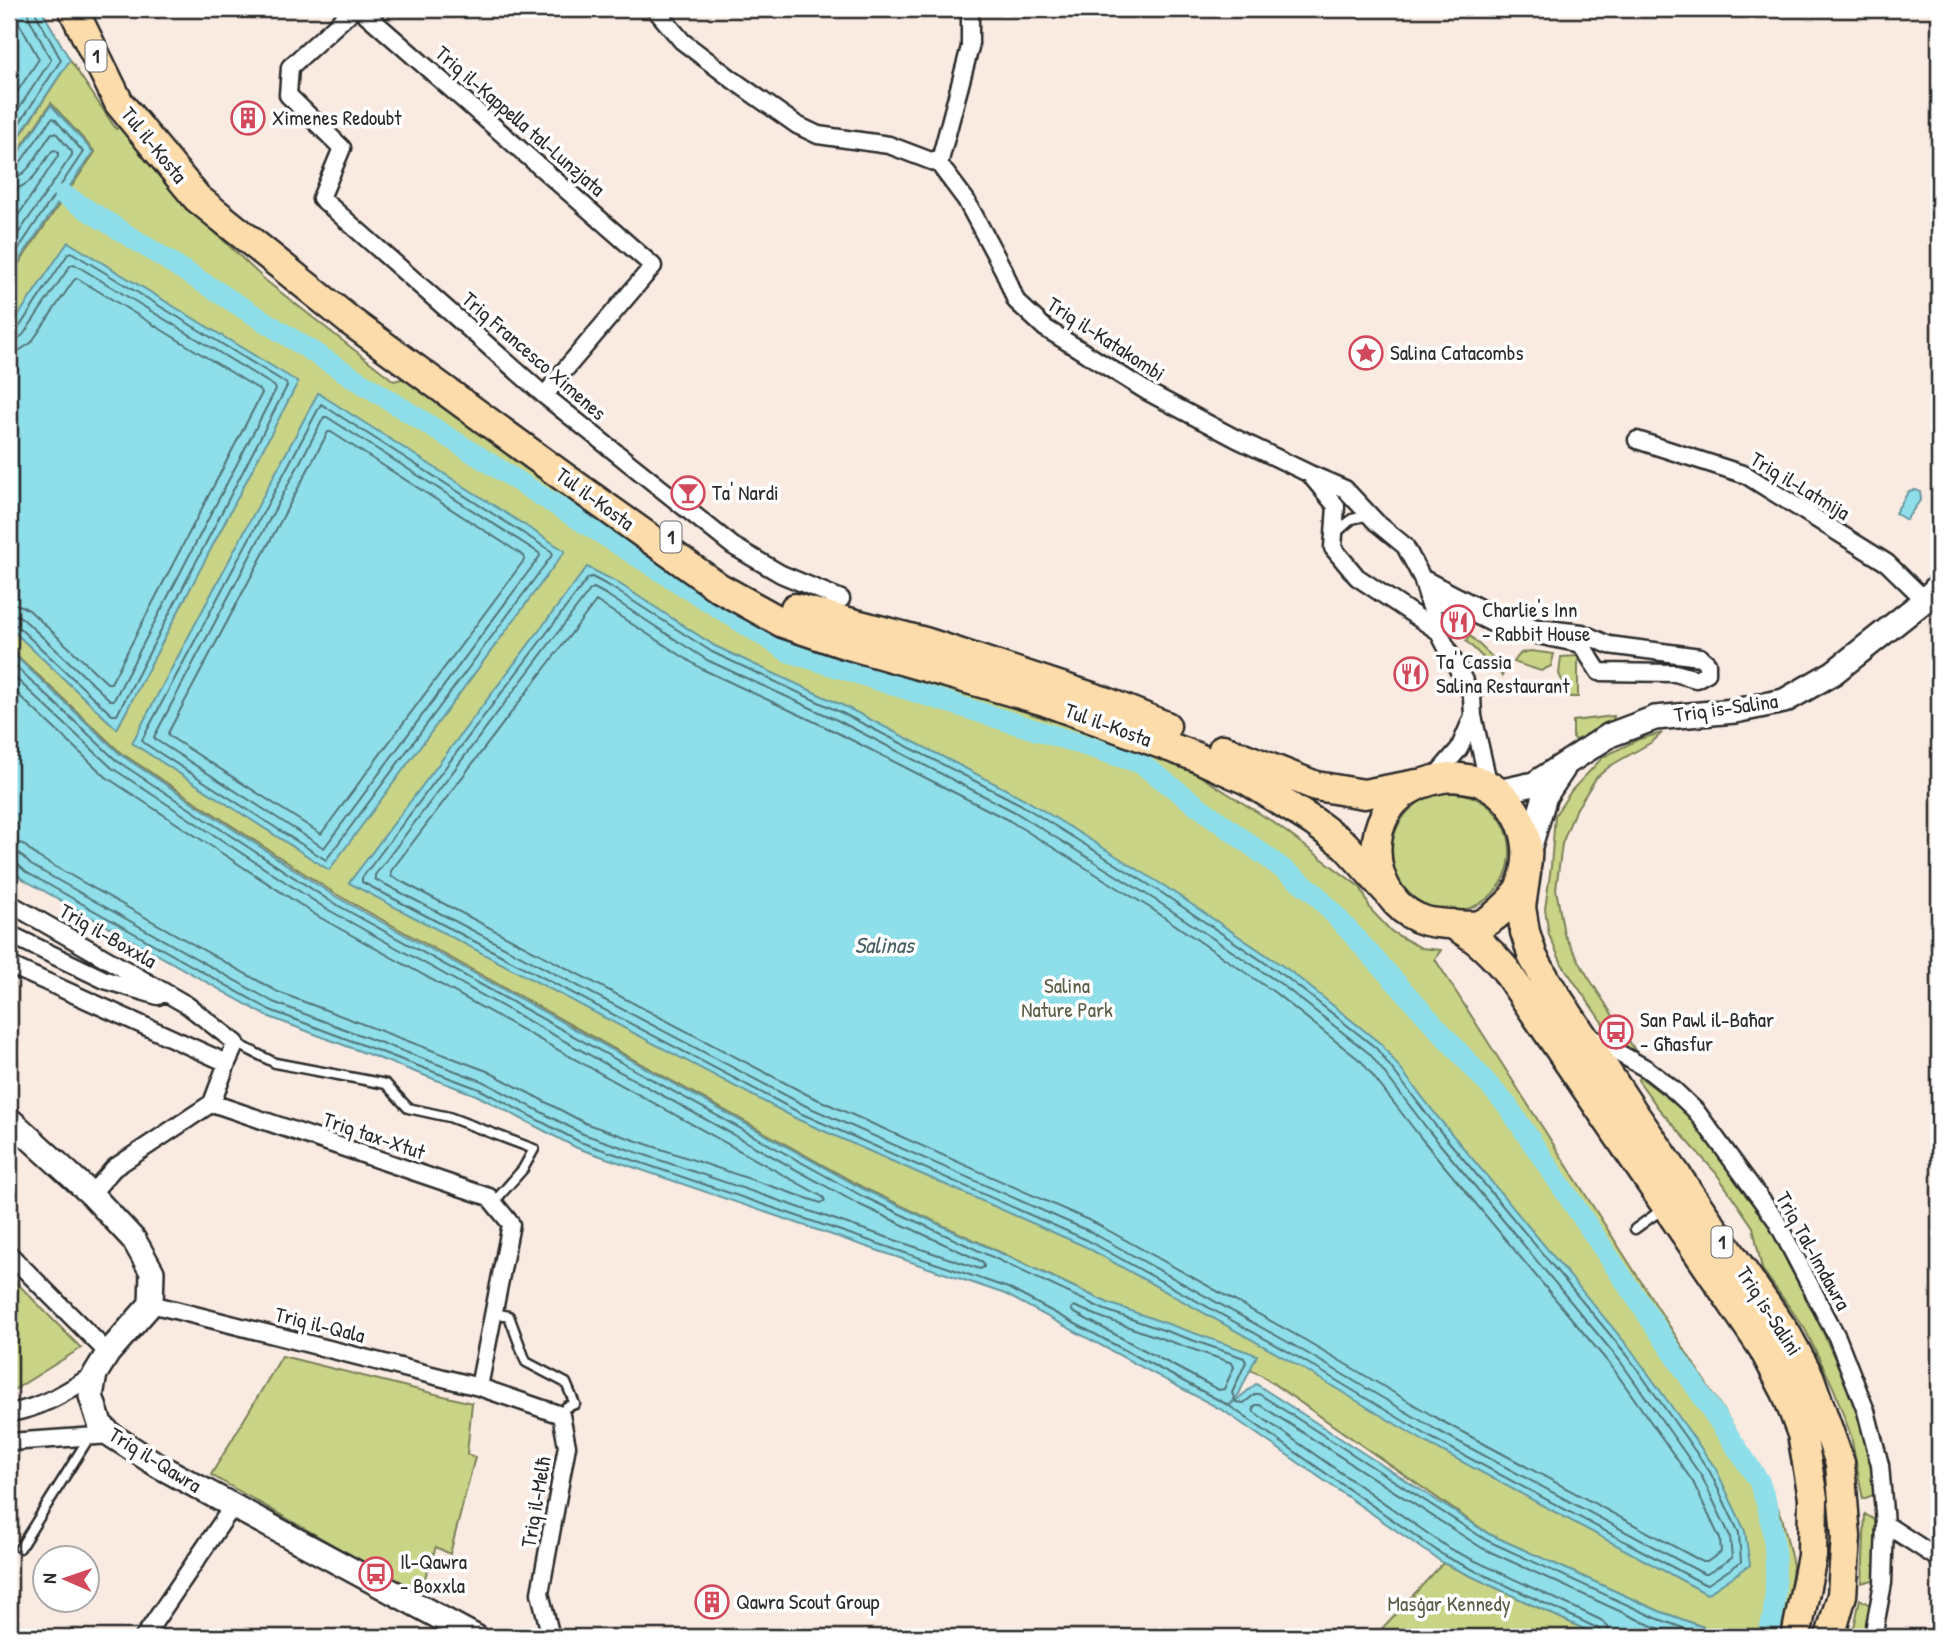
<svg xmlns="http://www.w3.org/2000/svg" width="1948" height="1646" font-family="'Patrick Hand',sans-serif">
<rect width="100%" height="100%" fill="#faebe2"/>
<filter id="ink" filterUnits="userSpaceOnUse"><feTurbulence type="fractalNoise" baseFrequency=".0143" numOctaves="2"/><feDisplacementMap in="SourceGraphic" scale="14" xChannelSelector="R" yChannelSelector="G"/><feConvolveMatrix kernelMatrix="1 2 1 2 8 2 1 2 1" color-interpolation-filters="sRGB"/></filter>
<g filter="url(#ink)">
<path fill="#c9d487" stroke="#7a8059" stroke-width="2" d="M70 60 116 129 122 124 181 200 265 280 394 381 405 378 565 491 788 634 1148 752 1192 771 1273 822 1361 888 1371 910 1392 932 1421 948 1441 950 1435 959 1762 1471 1782 1517 1793 1565 1788 1612 1773 1637H1721L1706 1628 1659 1611 1489 1534 1261 1375 866 1189 334 893 121 753 9 648V278L95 152 51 103 9 165V153Z
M1470 636 1505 669 1502 676 1466 641Z
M1531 651 1554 654 1551 666 1541 671 1513 662 1521 653Z
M1578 656V697H1570L1559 674 1561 657Z
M1614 716 1613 721 1576 740 1573 738V721Z
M1662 733 1652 742 1610 766 1596 778 1574 813 1562 844 1556 889 1564 934 1587 975 1640 1058 1617 1044 1562 964 1549 935 1545 909 1551 867 1555 815 1572 790 1603 757 1639 739Z
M1392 852a59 59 0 1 1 118 0a59 59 0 1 1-118 0Z
M1640 1077 1682 1109 1721 1157 1762 1212 1821 1328 1866 1429 1878 1493 1863 1499 1851 1436 1834 1389 1805 1329 1762 1269 1753 1227 1716 1173 1659 1109 1638 1080Z
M9 1275 81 1348 9 1393V1377L13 1365 9 1363Z
M282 1356 472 1403 467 1454 475 1457 450 1554 436 1547 419 1594 211 1475Z
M1865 1514 1880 1523 1876 1579 1862 1583Z
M1443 1563 1601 1637H1374Z
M1860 1599 1871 1606 1866 1637H1852Z"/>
<path fill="#8fdfea" stroke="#67979e" stroke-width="2" d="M9 9H41L70 60 9 151Z
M51 105 93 152 9 275V167Z
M68 242 298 382 117 729 9 627V329Z
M318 393 565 551 329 870 132 743Z
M1916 490 1920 492 1921 499 1906 520 1895 513 1909 491Z
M587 567 615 581 715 646 846 707 1023 798 1166 887 1290 971 1381 1044 1441 1121 1632 1351 1716 1469 1745 1531 1750 1565 1707 1594 1427 1443 1292 1362 1084 1246 799 1120 349 883Z
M9 650 121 755 333 895 865 1190 1108 1303 1257 1355 1239 1394 1229 1406 1256 1384 1489 1534 1659 1611 1706 1628 1721 1637H1601L1443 1563 1224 1411 1005 1294 577 1148 476 1095 267 1016 21 878 9 865Z"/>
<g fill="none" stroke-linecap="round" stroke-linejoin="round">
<path stroke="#537377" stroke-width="2" d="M9 104 39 59 19 23 16 9
M9 123 51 60 29 18 27 9
M9 139 61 60 36 14V9
M9 170 17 167 52 118 55 119 83 152 9 263
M9 179C30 178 40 147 52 133H56L72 152V155L9 247
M9 190C32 188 40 167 52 151L55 150 58 152V156L9 229
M9 332H13L18 329 68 254 71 252 286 383 287 386 117 715H112L16 625 9 623
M9 341 16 340 23 335 70 266 74 264 274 386 276 389 114 700H110L22 618 16 615 9 614
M9 352 20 350 31 343 74 280 77 278 260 390 262 393 111 683H107L29 610 19 605 9 603
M321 404 551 551 553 554 326 860 144 743 142 740Z
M324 417H327L539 553 540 556 324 848 156 740 154 737Z
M328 432H331L524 556 525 559 321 834 169 736 168 733Z
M592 577 611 587 712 652 842 713 1020 804 1162 893 1286 977 1376 1048 1435 1125 1627 1355 1710 1472 1739 1533 1741 1562 1708 1584H1704L1430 1437 1296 1356 1087 1240 802 1114 362 882V878L588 578Z
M594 588 607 595 707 660 839 721 1015 812 1157 901 1281 984 1370 1054 1429 1131 1620 1361 1702 1477 1730 1536 1732 1558 1707 1574H1704L1435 1429 1300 1349 1091 1232 806 1106 375 879V875L590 590Z
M596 601 702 669 834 731 1010 821 1152 909 1274 992 1362 1062 1421 1138 1612 1367 1693 1482 1720 1539 1721 1552 1707 1562H1703L1440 1420 1305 1340 1095 1223 810 1096 391 876V871Z
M9 660 117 761 330 901 862 1196 1105 1310 1244 1358 1246 1362 1232 1393 1236 1402 1244 1403 1255 1394H1259L1486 1540 1656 1618 1707 1637
M9 672 112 768 325 908 858 1204 983 1262 984 1267 980 1269 583 1134 482 1081 273 1002 31 865 20 854 9 852
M9 686 106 777 319 917 823 1197 825 1201 821 1203 587 1124 487 1071 278 992 38 857 23 844 9 841
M9 860 15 862 26 872 270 1010 479 1089 580 1142 1008 1288 1228 1405 1446 1557 1597 1628 1601 1632 1602 1637
M1074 1306 1103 1318 1232 1363 1234 1367 1224 1389 1219 1390 1073 1312 1071 1309Z
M1610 1637 1608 1627 1601 1620 1450 1549 1254 1412 1253 1408 1256 1405H1260L1482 1548 1652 1626 1684 1637"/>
<path stroke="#8fdfea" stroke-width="21" d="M64 195 789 652 1140 763 1314 892 1507 1105 1759 1481C1762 1492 1767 1502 1769 1513 1777 1543 1779 1609 1767 1637"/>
<defs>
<path id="lane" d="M1336 533 1352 519 1370 515
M236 1043 275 1063 386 1084 408 1108 449 1117 534 1149 523 1169 494 1202
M1635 1229 1664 1208
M494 1313 509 1316 526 1362 566 1383 575 1404 566 1407 561 1415
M20 1548 90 1436"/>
<path id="street" d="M354 9 290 67 288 95 342 148 321 198 545 396 733 546 781 574 841 599
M360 9 653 266 557 379 545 396
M655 9 682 41 733 80 797 125 818 135 889 145 939 164
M970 9V47L939 164 966 200 1004 271 1016 301 1045 328 1148 392 1235 438 1310 474 1345 489 1377 523 1405 546 1422 578 1438 631 1472 696 1473 716
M1637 440 1746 475 1887 563 1925 600
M1312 477 1336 506 1333 548 1357 577 1438 631
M1422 578 1501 619 1537 628 1582 633 1609 645 1700 657 1707 663V673L1696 679 1675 673 1599 672 1581 644 1508 629 1492 623 1450 602 1428 601
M1433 779 1459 749 1473 716 1489 786
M9 903 187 1005 236 1043 227 1063 212 1103 114 1168 91 1194
M9 934 105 980 158 996
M9 965 227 1063
M1590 1037 1647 1069 1675 1091 1696 1111 1776 1220 1837 1337 1866 1411 1880 1465 1885 1524 1939 1559
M212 1103 489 1197 511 1224 479 1387
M9 1254 108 1353
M151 1304 479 1387 561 1415 567 1446 540 1593 551 1637
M9 1413C42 1408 68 1391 95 1374
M9 1442 111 1435
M144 1637 233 1506
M1873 1637 1883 1583 1885 1524"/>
<path id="secondary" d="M1498 792 1534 784 1610 735 1655 718 1735 711 1784 701 1833 673 1925 600 1939 585
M1528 853 1545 796 1563 769
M9 1119 91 1194 134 1240 152 1272 151 1304 108 1353 95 1374 91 1396 100 1424 111 1435 159 1466 476 1637"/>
<path id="highway" d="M73 9 119 103 197 198 350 321 561 475 718 587 783 623 845 644 1045 701 1194 756 1247 780 1314 822 1345 845 1386 890
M795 608 925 642 1104 701 1166 726
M1223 749 1316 786 1364 794 1417 784
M1450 777C1463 778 1479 779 1491 787 1530 811 1540 868 1509 903 1501 911 1491 921 1479 925 1471 927 1456 925 1448 924 1441 923 1433 923 1426 921 1379 908 1362 845 1390 807 1404 788 1426 780 1450 777Z
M1526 872 1521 907 1525 932 1533 957 1547 982 1635 1115 1787 1335 1809 1376 1840 1463 1846 1537 1842 1595 1830 1637
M1452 924C1475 937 1488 949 1505 969L1763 1348 1786 1392 1802 1434 1813 1498 1812 1556 1796 1637"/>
</defs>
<use href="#lane" stroke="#2b2b2b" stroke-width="13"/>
<use href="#street" stroke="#2b2b2b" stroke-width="21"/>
<use href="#secondary" stroke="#2b2b2b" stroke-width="28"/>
<use href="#highway" stroke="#2b2b2b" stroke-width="33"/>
<use href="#lane" stroke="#fff" stroke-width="8"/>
<use href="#street" stroke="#fff" stroke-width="16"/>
<use href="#secondary" stroke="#fff" stroke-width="23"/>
<use href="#highway" stroke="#fddcac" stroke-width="28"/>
</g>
</g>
<defs>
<symbol id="building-ring" viewBox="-11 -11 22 22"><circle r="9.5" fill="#fff" stroke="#d1495b" stroke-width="1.5"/><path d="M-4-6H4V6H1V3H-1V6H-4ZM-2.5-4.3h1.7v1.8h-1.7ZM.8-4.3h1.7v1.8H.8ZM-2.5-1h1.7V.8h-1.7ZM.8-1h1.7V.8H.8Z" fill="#d1495b"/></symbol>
<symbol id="sight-ring" viewBox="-11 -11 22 22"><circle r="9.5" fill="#fff" stroke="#d1495b" stroke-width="1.5"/><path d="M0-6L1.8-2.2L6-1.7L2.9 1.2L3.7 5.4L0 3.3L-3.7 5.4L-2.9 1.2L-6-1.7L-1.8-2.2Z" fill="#d1495b"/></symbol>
<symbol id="bar-ring" viewBox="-11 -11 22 22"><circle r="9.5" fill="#fff" stroke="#d1495b" stroke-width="1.5"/><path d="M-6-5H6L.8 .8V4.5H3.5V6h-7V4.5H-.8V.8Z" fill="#d1495b"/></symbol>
<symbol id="restaurant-ring" viewBox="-11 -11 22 22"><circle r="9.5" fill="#fff" stroke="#d1495b" stroke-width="1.5"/><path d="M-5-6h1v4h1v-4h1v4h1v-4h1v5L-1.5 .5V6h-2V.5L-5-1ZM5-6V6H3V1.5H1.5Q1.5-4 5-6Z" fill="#d1495b"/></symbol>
<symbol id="bus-ring" viewBox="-11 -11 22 22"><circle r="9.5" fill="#fff" stroke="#d1495b" stroke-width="1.5"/><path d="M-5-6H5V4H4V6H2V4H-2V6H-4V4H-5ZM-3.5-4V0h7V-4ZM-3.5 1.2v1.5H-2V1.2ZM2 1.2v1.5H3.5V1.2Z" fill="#d1495b"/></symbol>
</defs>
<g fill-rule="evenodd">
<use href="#building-ring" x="229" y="99" width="38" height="38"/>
<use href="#sight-ring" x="1347" y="334" width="38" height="38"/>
<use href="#bar-ring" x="669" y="474" width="38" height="38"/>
<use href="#restaurant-ring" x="1439" y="603" width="38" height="38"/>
<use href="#restaurant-ring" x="1392" y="655" width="38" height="38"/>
<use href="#bus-ring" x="1597" y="1013" width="38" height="38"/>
<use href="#bus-ring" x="357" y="1555" width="38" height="38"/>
<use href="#building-ring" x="693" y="1583" width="38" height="38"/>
</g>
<g text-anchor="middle" stroke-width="7" stroke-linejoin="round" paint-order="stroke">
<g fill="#fff" stroke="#6b6b6b" stroke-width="2">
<rect x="85.5" y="40.5" width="21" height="31" rx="5"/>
<rect x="660.5" y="521.5" width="21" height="31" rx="5"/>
<rect x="1711.5" y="1226.5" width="21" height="31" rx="5"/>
</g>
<g font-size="19" font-weight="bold" fill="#2b2b2b">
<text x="96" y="63">1</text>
<text x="671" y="544">1</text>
<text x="1722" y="1249">1</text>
</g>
<g font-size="21" fill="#2b2b2b" stroke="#fff" text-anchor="start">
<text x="272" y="125">Ximenes Redoubt</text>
<text x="1390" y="360">Salina Catacombs</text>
<text x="712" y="500">Ta' Nardi</text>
<text x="1482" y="617">Charlie's Inn<tspan x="1482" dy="24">- Rabbit House</tspan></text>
<text x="1436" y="669">Ta' Cassia<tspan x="1436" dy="24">Salina Restaurant</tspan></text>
<text x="1640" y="1027">San Pawl il-Baħar<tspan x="1640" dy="24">- Għasfur</tspan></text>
<text x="400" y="1569">Il-Qawra<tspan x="400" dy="24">- Boxxla</tspan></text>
<text x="736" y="1609">Qawra Scout Group</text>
</g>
<g font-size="21" fill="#2b2b2b" stroke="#fff">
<text transform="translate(520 121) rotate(41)" y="7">Triq il-Kappella tal-Lunzjata</text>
<text transform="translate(154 145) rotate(51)" y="7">Tul il-Kosta</text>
<text transform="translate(1106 339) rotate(33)" y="7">Triq il-Katakombi</text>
<text transform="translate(534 356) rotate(41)" y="7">Triq Francesco Ximenes</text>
<text transform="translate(1800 486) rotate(31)" y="7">Triq il-Latmija</text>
<text transform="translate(595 499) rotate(36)" y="7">Tul il-Kosta</text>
<text transform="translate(1726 708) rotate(-8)" y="7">Triq is-Salina</text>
<text transform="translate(1108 725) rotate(20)" y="7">Tul il-Kosta</text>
<text transform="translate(108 936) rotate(30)" y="7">Triq il-Boxxla</text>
<text transform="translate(374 1136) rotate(19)" y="7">Triq tax-Xtut</text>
<text transform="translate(1813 1251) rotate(61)" y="7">Triq Tal-Imdawra</text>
<text transform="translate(1769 1311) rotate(57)" y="7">Triq is-Salini</text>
<text transform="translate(320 1325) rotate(14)" y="7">Triq il-Qala</text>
<text transform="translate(155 1460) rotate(32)" y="7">Triq il-Qawra</text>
<text transform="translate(536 1502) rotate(-80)" y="7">Triq il-Melħ</text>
</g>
<g font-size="21" fill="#5a5e47" stroke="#fff">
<text x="1067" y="993">Salina<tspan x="1067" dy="24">Nature Park</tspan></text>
<text x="1449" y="1611">Masġar Kennedy</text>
</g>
<g font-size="23" font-style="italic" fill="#496164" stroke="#fff">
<text x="884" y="953">Salinas</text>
</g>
</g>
<rect width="1948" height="1646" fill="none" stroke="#fff" stroke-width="35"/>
<rect x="18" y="18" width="1913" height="1611" fill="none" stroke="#2b2b2b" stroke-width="2.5" filter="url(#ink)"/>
<g transform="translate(66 1579) rotate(272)"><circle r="33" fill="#ffffff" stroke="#aaaaaa" stroke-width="2"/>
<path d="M0-5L12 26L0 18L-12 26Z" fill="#d1495b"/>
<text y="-10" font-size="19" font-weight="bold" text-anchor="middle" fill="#2b2b2b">N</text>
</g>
</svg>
